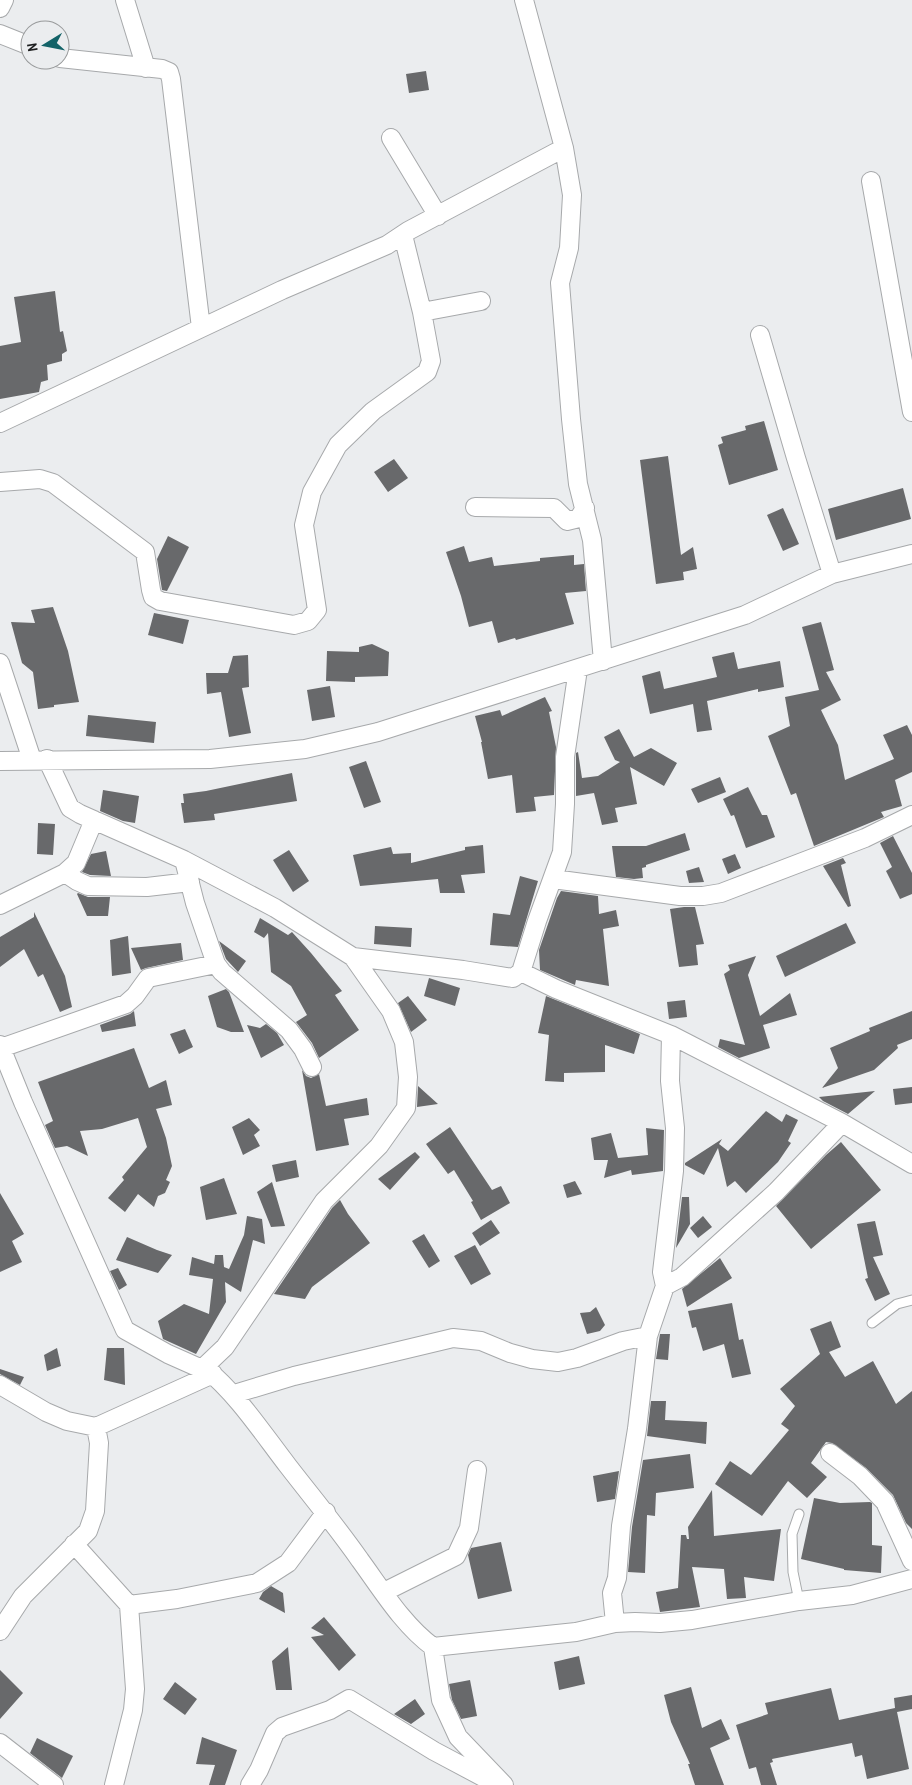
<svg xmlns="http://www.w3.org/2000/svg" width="912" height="1785" font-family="'Archivo Narrow',sans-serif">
<rect width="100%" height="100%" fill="#ebedef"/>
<path fill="#68696b" d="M426 71 429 90 409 93 406 74Z
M55 291 60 332 63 331 67 351 62 354V361L47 365 48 380 41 382 39 392 0 399V346L21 342 14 297Z
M764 421 778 470 729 485 718 445 723 443 721 437 746 430 745 426Z
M668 456 681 555 693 547 697 569 683 572 684 580 656 584 640 460Z
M394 459 408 478 388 492 374 472Z
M903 488 911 519 836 540 828 509Z
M783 508 799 544 783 551 767 515Z
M168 536 189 547 167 591 162 590 157 559Z
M464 546 469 562 492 557 494 566 540 561V558L574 555V565L584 564 586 591 565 593 574 624 516 640 515 638 498 643 492 621 469 627 461 596 446 552Z
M53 607 68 651 79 702 54 705V707L38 709 33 672 22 663 11 622 35 623 31 610Z
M154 613 189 620 183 644 148 635Z
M821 622 834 670 826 672 841 700 821 710 838 745 845 780 894 759 883 735 907 725 912 735V772L895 780 902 806 881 812 884 817 814 846 796 793 791 795 768 736 790 726 785 697 819 690 802 627Z
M372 644 389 652 388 676 355 677V682L326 681 327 651 359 652V647Z
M734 652 738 669 780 661 784 687 758 692V689L707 701 712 730 697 732 693 704 650 714 642 676 660 671 664 689 717 677 712 657Z
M248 655 249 687 242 688 251 733 229 737 221 692 207 694 206 673H228L233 656Z
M330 686 335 717 312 721 307 690Z
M545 697 552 711 549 712 556 747 554 795 534 797 536 811 516 813 512 775 488 779 481 742H482L475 716 500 710 502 716Z
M88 715 156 722 154 743 86 736Z
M619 729 634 757 651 748 677 763 664 786 630 767 637 804 615 808 618 822 602 825 594 793 576 796V753L578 752 582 778 598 776 620 762 615 760 604 737Z
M366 761 381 802 364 808 349 767Z
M292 773 297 801 214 814 215 820 184 823 181 803H184L183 794 206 791Z
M720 777 726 792 698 803 691 789Z
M748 787 762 815H767L775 837 746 848 734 815 731 816 723 799Z
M103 790 139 796 135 823 123 821 100 811Z
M38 823 55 824 53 855 37 854Z
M685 833 690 850 646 865V867L642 868 643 878 634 879 616 877 612 846H646Z
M893 836 912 873V894L900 899 886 871 892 867 880 843Z
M483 845 485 873 461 875 465 893H440L438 879 360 886 353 855 391 847 393 854 411 853V863L465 850V847Z
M289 850 309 881 293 892 273 860Z
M106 851 111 876 90 875 82 872 91 854Z
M735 854 741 868 728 874 722 859Z
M843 858 846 863 841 865 851 906 848 907 823 866Z
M699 867 704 882 689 883 686 871Z
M520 876 538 881 518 947 490 945 493 913 510 915Z
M561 891 598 896 599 914 616 910 619 926 603 929 609 986 576 980 575 985 540 970 539 950 557 898Z
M78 893 88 897H110L108 916H87L77 894Z
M684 907H695L704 944 696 945 698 965 679 967 670 909Z
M34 912 65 976 72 1007 60 1012 43 974 38 977 24 949 0 967V937L34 917Z
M260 918 288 935 292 932 311 953 342 991 335 995 359 1030 319 1058 312 1043 296 1022 307 1015 291 986 271 972 268 933 264 938 254 932Z
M846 923 856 943 785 977 776 956Z
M375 926 412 928 411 947 374 944Z
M128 936 131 973 112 976 110 940Z
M219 941 246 961 238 972 226 959Z
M181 943 183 960 146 968 141 970 131 948Z
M756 956 748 975 760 1016 790 993 797 1015 763 1025 770 1048 739 1058 718 1047 720 1039 745 1045 724 974 730 970 728 965Z
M429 978 460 988 455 1006 424 996Z
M226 989 229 992 244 1032H231L217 1027 208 996Z
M408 996 427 1020 411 1032 398 1003Z
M546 996 640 1034 634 1054 605 1045V1072L564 1073V1082L545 1081 549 1035 538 1033Z
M685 1000 687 1017 669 1019 667 1002Z
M134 1011 136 1026 102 1032 100 1025 130 1014Z
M912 1011V1039L897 1045 898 1048 874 1070 822 1088 838 1068 830 1048 870 1031 869 1028Z
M266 1024 277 1033 284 1045 261 1058 247 1025 260 1028Z
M185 1029 193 1047 179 1054 170 1034Z
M134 1048 149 1088 166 1080 172 1105 156 1109 166 1138 172 1166 166 1180 170 1182 165 1193 158 1196 154 1207 138 1194 125 1212 108 1198 124 1180 122 1177 147 1147 138 1118 102 1129 80 1131 88 1156 67 1146 55 1148 45 1125 53 1121 38 1082Z
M302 1070 306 1076 311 1078 319 1074 326 1106 367 1098 369 1115 344 1119 349 1145 316 1151Z
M418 1086 438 1104 417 1107Z
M912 1087V1103L895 1105 893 1089Z
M875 1091 848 1114 823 1101 819 1097Z
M766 1111 782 1122 786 1114 798 1120 788 1141 791 1143 778 1162 746 1193 735 1181 727 1187 718 1148 704 1175 685 1165V1163L722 1139 719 1144 728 1151Z
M249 1118 260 1130 254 1135 260 1146 243 1155 232 1127Z
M450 1127 492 1190 501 1186 510 1203 481 1220 471 1202 473 1201 454 1170 448 1174 426 1144Z
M646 1128 664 1130 663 1171 632 1175 631 1170 604 1178 608 1160H594L591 1138 611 1133 618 1158 648 1155Z
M841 1142 881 1190 811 1249 776 1206 826 1155Z
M415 1152 420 1157 390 1190 378 1179Z
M296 1160 299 1177 276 1182 272 1165Z
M224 1178 237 1214 206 1220 200 1187Z
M575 1181 582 1194 567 1198 563 1185Z
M272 1182 285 1226 271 1227 257 1192Z
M0 1193 24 1234 12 1241 22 1262 0 1272Z
M682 1197H689L690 1224 676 1248Z
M340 1200 348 1214 370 1243 312 1287 305 1299 274 1294 332 1208Z
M247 1216 262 1219 265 1244 253 1240 241 1292 225 1282 226 1302 196 1354 163 1339 158 1321 184 1304 209 1314 213 1279 189 1275 192 1257 214 1264 215 1255H223L224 1267 229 1269 244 1235Z
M703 1216 712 1227 698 1238 690 1228Z
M491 1220 500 1233 480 1246 472 1233Z
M875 1221 883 1255 873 1257 890 1294 875 1301 865 1279 868 1278 857 1224Z
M424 1234 440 1261 429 1268 412 1241Z
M127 1237 157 1250 172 1255 158 1273 116 1260Z
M475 1245 491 1274 471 1285 454 1256Z
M720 1258 732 1278 687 1307 682 1289Z
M118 1268 127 1285 119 1290 110 1271Z
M732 1303 739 1340 743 1339 751 1374 732 1378 724 1344 703 1351 696 1327 692 1328 688 1311Z
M596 1307 605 1325 600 1331 587 1334 580 1313 590 1312Z
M831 1321 841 1347 829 1352 845 1377 873 1361 896 1404 912 1391V1529L906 1523 893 1495 866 1468 832 1443 826 1442 811 1463 827 1477 807 1498 788 1481 762 1516 715 1484 730 1461 751 1475 789 1430 781 1424 795 1406 780 1389 820 1354 810 1329Z
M660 1334H670L668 1360 656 1359Z
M57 1348 61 1366 47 1371 44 1355Z
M107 1348H124L125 1385 104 1380Z
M0 1369 24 1377 20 1385 0 1374Z
M651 1401H666L665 1420 707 1422 706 1444 647 1436Z
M690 1454 694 1488 656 1493 655 1516 647 1515 645 1573 628 1572 632 1527 643 1460Z
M619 1471 615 1499 597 1502 593 1476Z
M712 1490 714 1536 781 1529 774 1581 744 1577 746 1598 727 1599 724 1569 692 1567 700 1607 660 1612 656 1592 678 1588 681 1535H686L687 1539H689L688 1527Z
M814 1498 840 1503 870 1502 872 1503V1545L882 1546 881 1573 844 1570V1569L801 1559Z
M501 1542 512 1591 478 1599 468 1555 471 1548Z
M271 1586 283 1593 285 1613 259 1599 263 1592Z
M324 1617 356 1655 339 1671 311 1637 324 1635 311 1628Z
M288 1647 292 1690H276L272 1661Z
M579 1656 585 1684 559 1690 554 1662Z
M0 1670 23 1693 0 1719Z
M470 1680 477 1716 461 1719 452 1700 449 1684Z
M175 1682 197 1699 185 1715 163 1699Z
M691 1687 702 1728 721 1719 730 1739 710 1748 724 1785H695L688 1764H690L671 1722 664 1695Z
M831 1688 839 1720 895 1708 894 1698 912 1695V1709L897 1712 909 1769 867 1779 862 1755 855 1757 852 1743 772 1759 773 1762 770 1763 777 1785H761L756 1767 749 1769 736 1725 768 1714 765 1703Z
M415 1699 425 1714 411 1724 394 1714Z
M202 1737 237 1750 225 1785H209L215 1765 196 1764Z
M37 1738 73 1756 62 1778 30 1753Z"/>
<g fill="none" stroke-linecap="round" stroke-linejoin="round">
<defs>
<path id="service" d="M872 1323 897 1304 912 1300
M799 1601 793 1572 792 1534 799 1514"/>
<path id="minor" d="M125 0 146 68
M524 0 564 148 572 195 569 248 560 283 571 419 578 484 592 540 603 661
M0 8 4 0
M0 34 30 46
M60 58 162 69 169 72 171 79 201 328
M391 138 438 216
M871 181 912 412
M403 235 422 312 481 301
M760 335 796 458 832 574
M0 423 282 290 387 245 408 231 564 148
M0 482 40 479 53 483 145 552 151 590 153 597 160 601 294 625 308 621 317 610 304 525 312 492 338 445 373 411 427 372 431 361 422 312
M475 507 554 508 567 521 579 518 585 508
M0 663 32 760
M47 759 70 808 80 814 184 860 275 908 353 957 391 1011 404 1042 408 1077 406 1108 379 1146 324 1201 225 1347 204 1367C238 1395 261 1431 288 1466 312 1497 337 1527 360 1560 382 1590 403 1625 433 1647L441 1700 458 1737 504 1785
M0 761 210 759 305 749 378 732 745 615 832 574 912 554
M184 860 195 903 216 964 222 972 289 1030 303 1049 312 1067
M65 873 77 881 88 886 147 887 190 882
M553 879 680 896H703L721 893 865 838 912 815
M0 905 65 873 76 863 94 820
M353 957 463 970 513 978 521 972 556 989 671 1035 842 1123 912 1164
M521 972 537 921 562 852 565 804V757L578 669
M0 1045 23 1102 125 1330 168 1354 213 1374
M1 1048 126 1004 135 996 148 978 216 964
M665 1286 682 1277 776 1192 842 1123
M0 1385 46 1412 67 1421 96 1427 213 1374
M234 1394 294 1376 453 1338 481 1341 510 1353 532 1359 558 1362 577 1358 623 1341 648 1336
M830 1453 860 1476 885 1502 912 1561
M74 1544 129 1605 135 1689 133 1710 114 1785
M384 1592 456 1556 469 1528 477 1470
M129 1605 177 1599 257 1583 288 1563 326 1512
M615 1623 612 1593 617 1578 621 1526 637 1429 648 1336 665 1286 662 1272 674 1171 675 1128 670 1081 671 1035
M0 1631 23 1596 88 1531 95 1511 99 1443 96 1427
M433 1647 576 1632 615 1623 635 1622 660 1623 692 1620 799 1601 852 1595 912 1579
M0 1743 54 1785
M250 1785 259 1770 275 1733 282 1727 330 1710 349 1699 434 1751 496 1784"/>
</defs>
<use href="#service" stroke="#a7a9ab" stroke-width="11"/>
<use href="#minor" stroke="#a7a9ab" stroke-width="20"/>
<use href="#service" stroke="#fff" stroke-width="9"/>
<use href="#minor" stroke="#fff" stroke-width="18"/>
</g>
<g transform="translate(45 45) rotate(260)"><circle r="24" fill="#ebedef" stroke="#989a9b"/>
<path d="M0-4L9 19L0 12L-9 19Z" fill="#136368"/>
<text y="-8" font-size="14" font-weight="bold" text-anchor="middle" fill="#1c1d1e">N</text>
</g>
</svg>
